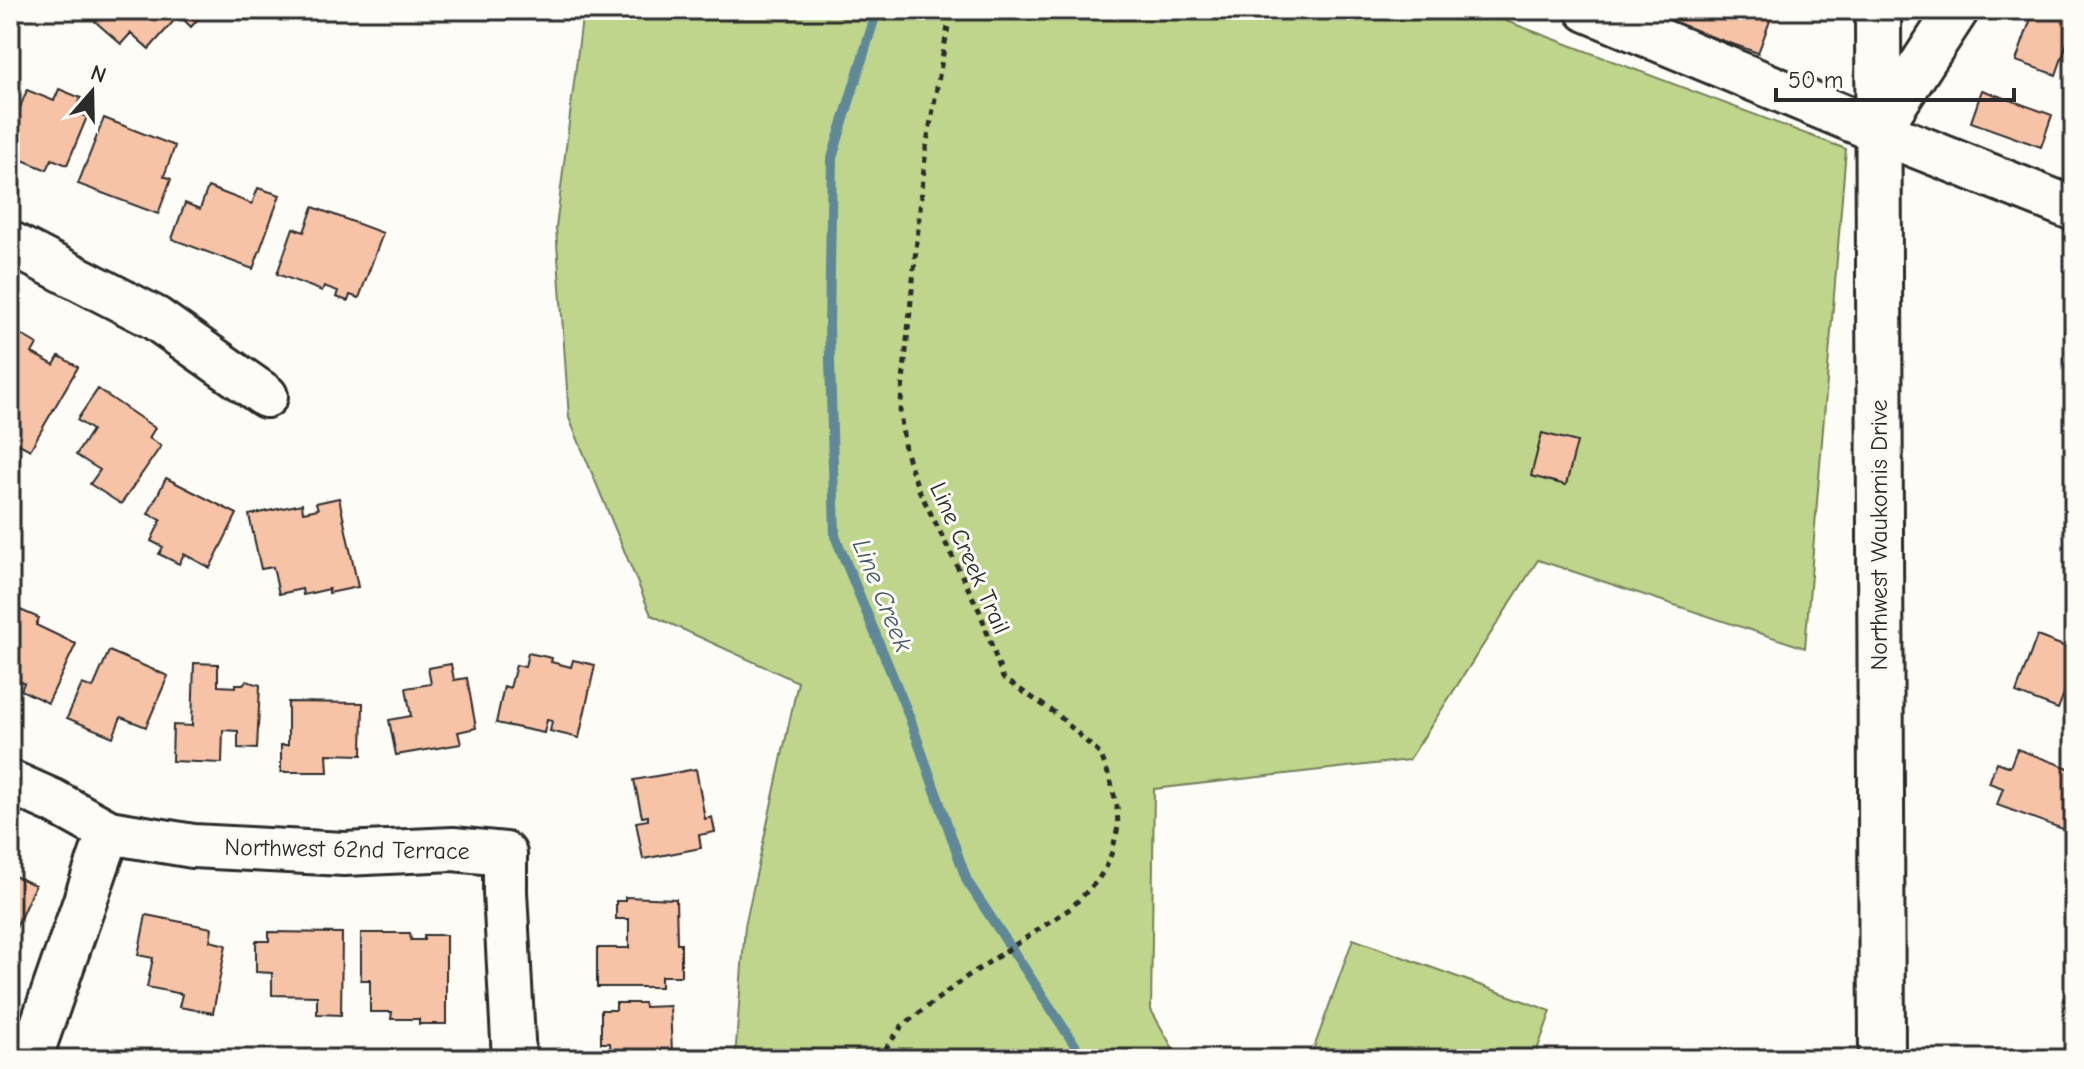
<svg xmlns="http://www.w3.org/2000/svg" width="2084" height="1069" font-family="'Comic Neue',sans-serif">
<rect width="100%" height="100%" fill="#fdfcf7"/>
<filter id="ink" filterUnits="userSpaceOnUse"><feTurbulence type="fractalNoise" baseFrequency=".0125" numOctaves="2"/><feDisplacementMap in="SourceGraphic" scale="16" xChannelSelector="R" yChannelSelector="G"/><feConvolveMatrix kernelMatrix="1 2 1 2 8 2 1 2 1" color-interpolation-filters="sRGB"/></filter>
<g filter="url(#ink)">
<path fill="#bed58b" stroke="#74805b" stroke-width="2" d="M583 10H1477L1846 149 1805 648 1538 560 1409 760 1154 789 1151 1010 1179 1059H735L745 926 798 682 651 615 569 418 556 228Z
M1353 939 1551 1011 1534 1059H1310Z"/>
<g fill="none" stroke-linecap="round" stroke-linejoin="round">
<path stroke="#5f8999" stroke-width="10" d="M877 10 832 158 829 325 835 536 909 716 967 881 1084 1059"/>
</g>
<path fill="#f6c3a7" stroke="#2b2b2b" stroke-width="2" d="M82 10H206L191 27 179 15 149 49 131 33 121 44Z
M1674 10H1774L1758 53 1670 22Z
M2034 10H2074V23L2056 75 2016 61Z
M59 89 81 98 75 111 87 117 67 165 52 159 47 170 10 155V112L17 115 27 90 54 101Z
M1982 90 2052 115 2041 147 1971 122Z
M104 118 175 146 164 176 171 179 158 214 78 184Z
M208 187 252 204 258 188 280 195 253 269 172 239 185 203 200 209Z
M313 207 383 233 359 298 350 295 348 301 336 297 338 291 324 286 322 291 277 274 293 228 304 232Z
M10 328 37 344 32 353 54 365 59 356 78 367 30 450 10 439 18 425 10 420Z
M98 389 155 428 149 438 161 446 121 504 90 484 100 470 76 455 92 430 77 420Z
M1542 433 1577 442 1566 485 1531 476Z
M166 478 237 514 210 568 184 554 179 564 159 554 163 547 151 541 161 520 148 514Z
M339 498 358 587 329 593V589L303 595 302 589 279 594 273 567 261 569 249 515 302 504 303 512 318 509 316 503Z
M18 609 39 618 36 625 76 644 48 703 21 690 24 683 14 678 10 687V625Z
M2037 636 2074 650V679L2070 678 2058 709 2016 693Z
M109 651 168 676 146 727 121 717 113 737 67 718 82 684 93 688Z
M528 653 552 658 551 662 571 667 573 660 595 665 579 738 550 731 552 721 547 720 544 733 496 723 504 686 510 688 516 665 525 667Z
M194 663 218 664V686L236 687V684H243L246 681 260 685 257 749 238 748V731L223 730 222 763 172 761 173 725 192 726Z
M451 664 454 680 467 678 476 728 458 732 461 744 396 755 389 720 411 716 406 688 431 684 428 668Z
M288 702 363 703 362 755 327 754 328 772H281V745H288Z
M2017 749 2074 770V833L1997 805 2003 788 1989 783 1997 762 2010 767Z
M696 769 705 819 712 817 715 832 699 835 701 848 643 859 636 822 648 820V816L642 817 634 780Z
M10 874 35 885 10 941Z
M625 897 676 899 677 943H681V976H661V987H597V948H629V919H616V901H625Z
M146 915 212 928 210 941 226 945 213 1013 179 1007 182 994 147 987 153 958 138 955Z
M269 932 342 933 341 1015 317 1014V996L272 995V973L256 972V941H269Z
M361 933H410L411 940H424V935H446V1024H419V1019H391L392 1012H370V980H361Z
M616 1003H644L645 1007 670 1006 672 1052H681V1059H598V1053H611L610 1043H601V1010H616Z"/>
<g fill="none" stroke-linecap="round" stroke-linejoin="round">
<defs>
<path id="minor" d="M1587 10 1878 131 2074 209
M1878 131 1957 10
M10 243 155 318 266 396
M10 782 53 801 109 832 193 846 344 854 453 849 505 854V892L514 1059
M30 1059 109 832"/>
<path id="major" d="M1878 10 1882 1059"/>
</defs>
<use href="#minor" stroke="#2b2b2b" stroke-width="48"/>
<use href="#major" stroke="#2b2b2b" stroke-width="50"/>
<path stroke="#2b2b2b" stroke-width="5" stroke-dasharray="6 6" stroke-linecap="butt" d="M878 1059 902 1026 965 978 1071 908 1097 881 1106 867 1112 852 1118 827 1117 807 1110 779 1101 755 1058 715 1003 678 980 612 918 488 905 450 900 412 926 148 951 10"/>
<use href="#minor" stroke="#fdfcf7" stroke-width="42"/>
<use href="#major" stroke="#fdfcf7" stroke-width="44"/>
</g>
</g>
<g text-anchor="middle" stroke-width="6" stroke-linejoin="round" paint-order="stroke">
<g font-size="24" fill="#2b2b2b" stroke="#fdfcf7">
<text transform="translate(1879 535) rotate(-90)" y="8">Northwest Waukomis Drive</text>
<text transform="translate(970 558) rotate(66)" y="8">Line Creek Trail</text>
<text transform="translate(347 849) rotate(1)" y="8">Northwest 62nd Terrace</text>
</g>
<g font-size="26" font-style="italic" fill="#455a62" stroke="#fdfcf7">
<text transform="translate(883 595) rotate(68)" y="9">Line Creek</text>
</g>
</g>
<rect width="2084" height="1069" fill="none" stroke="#fdfcf7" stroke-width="40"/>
<rect x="20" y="20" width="2044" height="1029" fill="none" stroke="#2b2b2b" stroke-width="3" filter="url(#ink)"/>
<g transform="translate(92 92) rotate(20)" stroke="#fdfcf7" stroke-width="6" paint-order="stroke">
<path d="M0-6L14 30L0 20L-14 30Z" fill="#2b2b2b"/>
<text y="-12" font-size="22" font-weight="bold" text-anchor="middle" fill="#2b2b2b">N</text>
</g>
<path d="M1776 88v12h238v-12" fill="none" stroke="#2b2b2b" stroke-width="4"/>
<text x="1788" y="88" font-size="24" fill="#2b2b2b" stroke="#fdfcf7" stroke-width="6" paint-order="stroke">50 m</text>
</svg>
